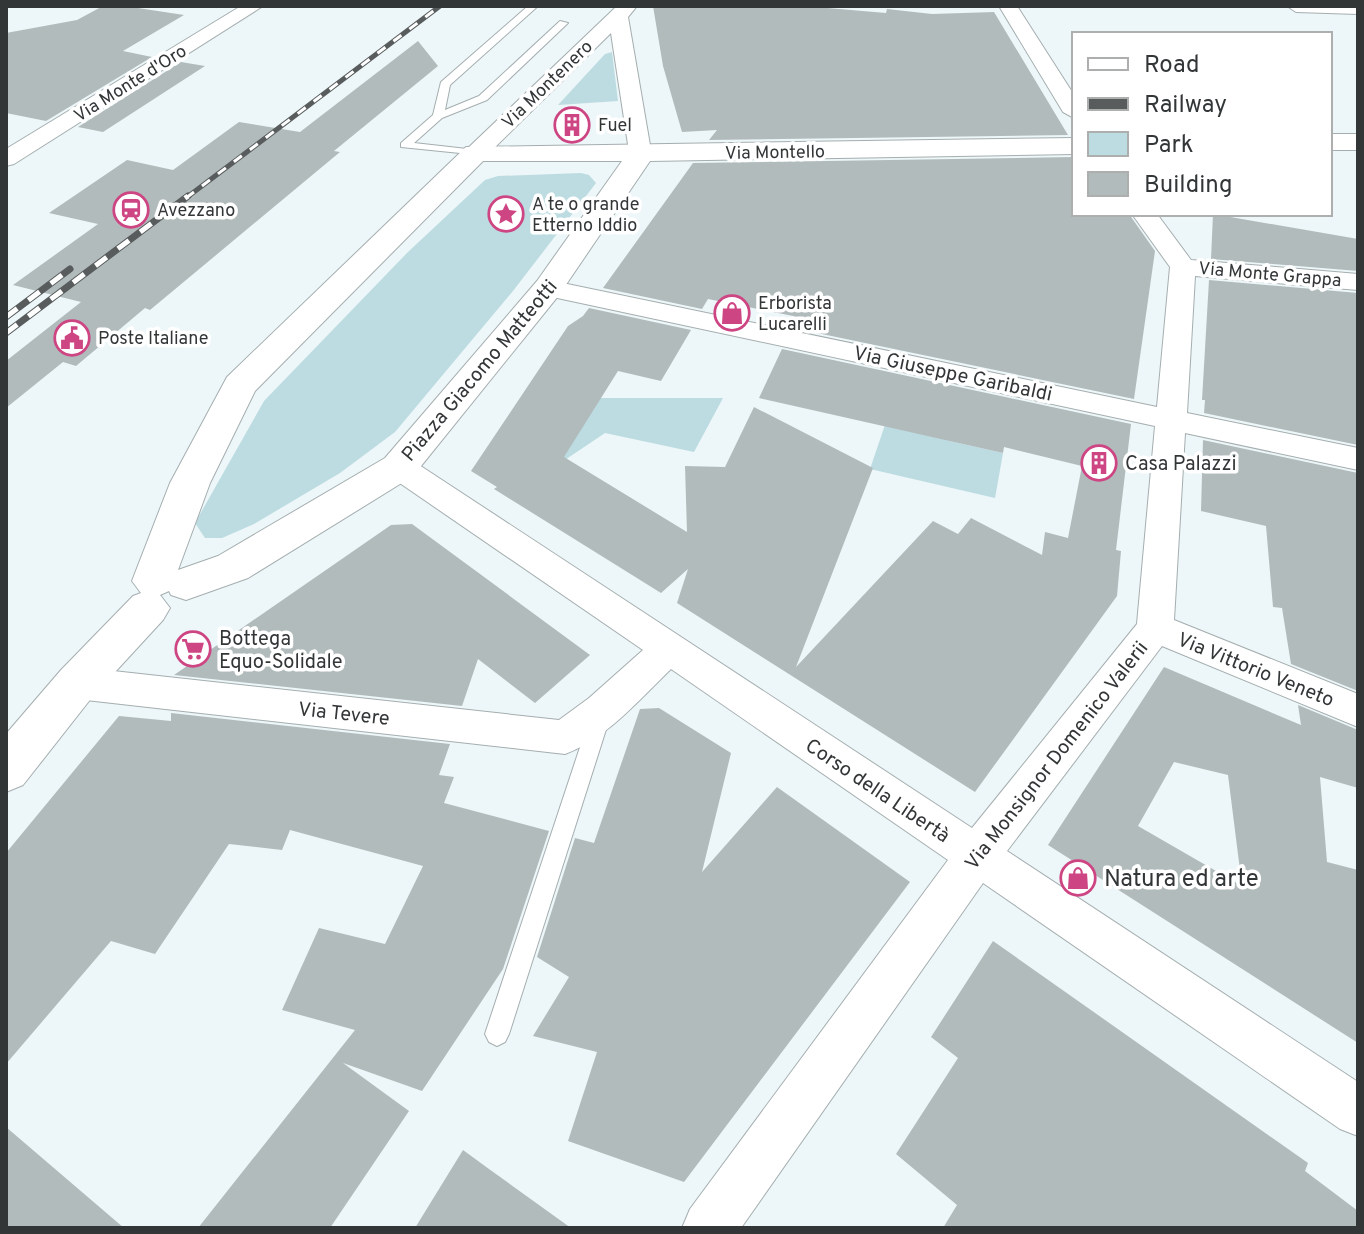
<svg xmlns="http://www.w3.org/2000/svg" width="1364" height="1234" font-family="Overpass,sans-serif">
<rect width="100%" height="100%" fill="#edf6f8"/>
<path fill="#bcdce1" d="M612 52 618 101 558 105 605 54Z
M581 173 589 175 596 183 513 291 395 432 340 473 254 524 222 538H205L195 523 264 401 408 252 485 180 498 176Z
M600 398H723L694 452 605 433 544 474Z
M888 416 950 441 1003 453 995 498 870 469Z"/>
<path fill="#b2bbbc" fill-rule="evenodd" d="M103 6H125L184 15 123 51 152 57 46 121 6 113V33L77 20Z
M653 6H804L886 13 887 9 932 14 994 12 1068 135 709 140 717 130 682 132 663 66Z
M418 41 438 66 334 151 340 152 150 310 145 308 76 366 63 362 6 408V361L81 302 13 285 98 224 49 213 127 160 173 170 239 122 300 132Z
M181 62 205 66 103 132 78 127Z
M1074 157V214H1129L1155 251 1134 399 793 328 798 317 708 299 702 309 603 288 693 163Z
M1213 214 1358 239V271L1211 259Z
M1209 280 1358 293V445L1204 413 1205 400H1202Z
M589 308 691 330 661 381 618 371 564 457 687 532 685 466 725 467 754 407 873 468 796 667 933 521 958 534 971 518 1042 555 1045 532 1068 538 1082 466 1004 447 1003 453 759 398 782 349 1131 424 1116 550 1121 551 1117 596 975 792 677 603 688 569 661 593 494 489 497 487 471 471 568 326 583 316Z
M1203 440 1358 473V691L1291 664 1282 608 1273 607 1266 526 1201 511Z
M412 524 590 655 535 703 478 659 462 706 174 675 391 525Z
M1164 667 1301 725 1298 705 1358 730V788L1320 777 1327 862 1358 870V1043L1048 845ZM1174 762 1228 775 1242 886 1138 826Z
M659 708 731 753 702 872 777 787 910 882 684 1182 568 1141 597 1052 533 1036 569 977 537 957 575 838 594 843 640 709Z
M171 713 450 744 439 775 454 777 444 803 549 831 503 969 422 1091 343 1063 409 1111 330 1228H198L355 1030 282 1010 319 928 385 944 423 866 290 830 282 850 229 844 155 954 111 941 6 1064V853L119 716 171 721Z
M993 941 1308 1163 1305 1171 1358 1211V1228H943L957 1205 896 1154 958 1058 931 1037Z
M6 1127 124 1228H6Z
M463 1150 489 1169 571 1228H415Z"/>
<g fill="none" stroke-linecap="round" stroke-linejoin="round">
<defs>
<path id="lane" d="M528 6H538L450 85 445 110 479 96 560 21 568 23 487 100 442 118 414 143 476 150 482 153 480 155 401 147V143L433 115 441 82Z
M600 709 607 711 610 717 509 1034 505 1042 497 1046 489 1042 485 1034 590 717 593 711Z"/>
<path id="street" d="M241 6H263L14 164 6 166V149Z
M617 6H637L628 17 651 151 648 156H632L629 151 611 33 484 158H468L465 153 468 148Z
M999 6H1017L1074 95V118L1063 112Z
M1287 6H1358V14L1296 12Z
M1132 214H1157L1191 260 1358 274V290L1195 276 1187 413 1358 448V470L1185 433 1174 620 1358 694V727L1162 646 1007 851 1358 1082V1136L1340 1129 983 883 741 1228H682L690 1209 948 860 671 669C640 699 606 739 565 754L77 699 64 694 58 683 64 672 77 667 559 720 589 698 643 650 388 475 383 467 388 459 399 456 410 459 972 828 1137 624 1155 426 548 296 539 294 535 288 539 282 548 280 1157 407 1170 267Z"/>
<path id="secondary" d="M1330 134H1358V150H1330Z
M1074 138V154L650 161 559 295 413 476 248 578 186 600 171 595 169 591 160 595 170 608 163 620 93 696 23 785 6 792V734L61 670 133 596 141 593 132 581 170 483 227 377 466 147ZM483 161H622L537 281 385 458 218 556 178 570 210 483 255 391Z"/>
</defs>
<use href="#lane" stroke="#a5aeaf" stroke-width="2"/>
<use href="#street" stroke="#a5aeaf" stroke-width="2"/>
<use href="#secondary" stroke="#a5aeaf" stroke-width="2"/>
<use href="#lane" fill="#fff" fill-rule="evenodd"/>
<use href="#street" fill="#fff" fill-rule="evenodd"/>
<use href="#secondary" fill="#fff" fill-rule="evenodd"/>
<defs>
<path id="rail-far1" d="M186 198 440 6"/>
<path id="rail" d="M6 317 70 269
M6 333 188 196"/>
</defs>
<use href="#rail-far1" stroke="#585c5d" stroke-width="5"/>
<use href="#rail" stroke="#585c5d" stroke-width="7"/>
<use href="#rail-far1" stroke="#fff" stroke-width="3" stroke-dasharray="10" stroke-linecap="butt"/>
<use href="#rail" stroke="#fff" stroke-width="5" stroke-dasharray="14" stroke-linecap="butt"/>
</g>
<defs>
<symbol id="building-ring" viewBox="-11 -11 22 22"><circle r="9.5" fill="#fff" stroke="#cd4582" stroke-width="1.5"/><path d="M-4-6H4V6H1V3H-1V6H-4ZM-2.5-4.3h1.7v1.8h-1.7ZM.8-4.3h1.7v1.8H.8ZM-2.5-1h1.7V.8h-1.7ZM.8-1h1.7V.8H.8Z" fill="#cd4582"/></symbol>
<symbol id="station-ring" viewBox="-11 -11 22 22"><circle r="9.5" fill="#fff" stroke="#cd4582" stroke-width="1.5"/><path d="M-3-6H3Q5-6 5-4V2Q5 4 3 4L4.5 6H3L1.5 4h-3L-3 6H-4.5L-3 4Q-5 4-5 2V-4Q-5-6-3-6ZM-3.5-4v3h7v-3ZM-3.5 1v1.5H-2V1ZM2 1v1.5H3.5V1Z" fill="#cd4582"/></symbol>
<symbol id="sight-ring" viewBox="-11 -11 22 22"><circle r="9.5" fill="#fff" stroke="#cd4582" stroke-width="1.5"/><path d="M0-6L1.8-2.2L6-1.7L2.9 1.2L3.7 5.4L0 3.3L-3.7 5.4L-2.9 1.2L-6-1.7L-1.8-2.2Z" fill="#cd4582"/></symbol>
<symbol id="shop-ring" viewBox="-11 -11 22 22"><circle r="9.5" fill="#fff" stroke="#cd4582" stroke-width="1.5"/><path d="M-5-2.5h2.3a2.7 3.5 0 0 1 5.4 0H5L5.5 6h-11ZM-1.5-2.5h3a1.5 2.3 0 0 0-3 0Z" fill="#cd4582"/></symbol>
<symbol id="civic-ring" viewBox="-11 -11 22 22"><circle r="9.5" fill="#fff" stroke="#cd4582" stroke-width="1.5"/><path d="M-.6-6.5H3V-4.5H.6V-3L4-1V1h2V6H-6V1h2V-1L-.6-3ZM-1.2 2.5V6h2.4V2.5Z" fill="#cd4582"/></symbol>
<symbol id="supermarket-ring" viewBox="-11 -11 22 22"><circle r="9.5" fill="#fff" stroke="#cd4582" stroke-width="1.5"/><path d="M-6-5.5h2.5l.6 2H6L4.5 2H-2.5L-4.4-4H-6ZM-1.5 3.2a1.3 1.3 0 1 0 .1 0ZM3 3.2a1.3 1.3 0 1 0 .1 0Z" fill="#cd4582"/></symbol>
</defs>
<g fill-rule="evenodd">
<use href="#building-ring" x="552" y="105" width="40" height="40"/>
<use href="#station-ring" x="111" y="190" width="40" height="40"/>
<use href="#sight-ring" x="486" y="194" width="40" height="40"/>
<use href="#shop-ring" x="712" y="293" width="40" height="40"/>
<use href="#civic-ring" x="52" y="318" width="40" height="40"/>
<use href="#building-ring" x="1079" y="443" width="40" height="40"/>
<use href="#supermarket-ring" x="173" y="629" width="40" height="40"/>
<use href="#shop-ring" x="1058" y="858" width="40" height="40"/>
</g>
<g text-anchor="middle" stroke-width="7" stroke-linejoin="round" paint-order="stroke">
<g font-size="18" fill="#333637" stroke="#fff">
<text transform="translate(130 83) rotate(-32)" y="6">Via Monte d'Oro</text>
<text transform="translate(547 84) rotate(-44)" y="6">Via Montenero</text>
<text transform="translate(775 152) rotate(-1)" y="6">Via Montello</text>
<text transform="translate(1270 274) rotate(5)" y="6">Via Monte Grappa</text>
</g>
<g font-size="18" fill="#333637" stroke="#fff" text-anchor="start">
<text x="598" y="131">Fuel</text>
<text x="532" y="210">A te o grande<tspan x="532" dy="21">Etterno Iddio</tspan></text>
<text x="157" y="216">Avezzano</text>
<text x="758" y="309">Erborista<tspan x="758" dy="21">Lucarelli</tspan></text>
<text x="98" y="344">Poste Italiane</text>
</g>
<g font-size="20" fill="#333637" stroke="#fff">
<text transform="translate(479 370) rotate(-50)" y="7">Piazza Giacomo Matteotti</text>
<text transform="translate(953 373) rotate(12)" y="7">Via Giuseppe Garibaldi</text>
<text transform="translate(1256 669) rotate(22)" y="7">Via Vittorio Veneto</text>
<text transform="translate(344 713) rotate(6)" y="7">Via Tevere</text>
<text transform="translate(1056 755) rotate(-52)" y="7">Via Monsignor Domenico Valerii</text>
<text transform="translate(878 790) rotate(34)" y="7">Corso della Libertà</text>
</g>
<g font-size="20" fill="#333637" stroke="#fff" text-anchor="start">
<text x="1125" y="470">Casa Palazzi</text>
<text x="219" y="645">Bottega<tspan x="219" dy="23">Equo-Solidale</tspan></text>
</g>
<g font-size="24" fill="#333637" stroke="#fff" text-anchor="start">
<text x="1104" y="886">Natura ed arte</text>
</g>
</g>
<rect width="1364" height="1234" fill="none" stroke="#333637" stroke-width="16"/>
<rect x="1072" y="32" width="260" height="184" fill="#ffffff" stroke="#adafaf" stroke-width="2"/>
<rect x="1088" y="58" width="40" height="12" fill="#ffffff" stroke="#adafaf" stroke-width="2"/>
<text x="1144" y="72" font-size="24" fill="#333637">Road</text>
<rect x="1088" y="98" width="40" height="12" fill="#585c5d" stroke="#adafaf" stroke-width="2"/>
<text x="1144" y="112" font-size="24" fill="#333637">Railway</text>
<rect x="1088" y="132" width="40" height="24" fill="#bcdce1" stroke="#adafaf" stroke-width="2"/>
<text x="1144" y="152" font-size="24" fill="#333637">Park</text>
<rect x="1088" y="172" width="40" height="24" fill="#b2bbbc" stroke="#adafaf" stroke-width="2"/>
<text x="1144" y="192" font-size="24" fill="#333637">Building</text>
</svg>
